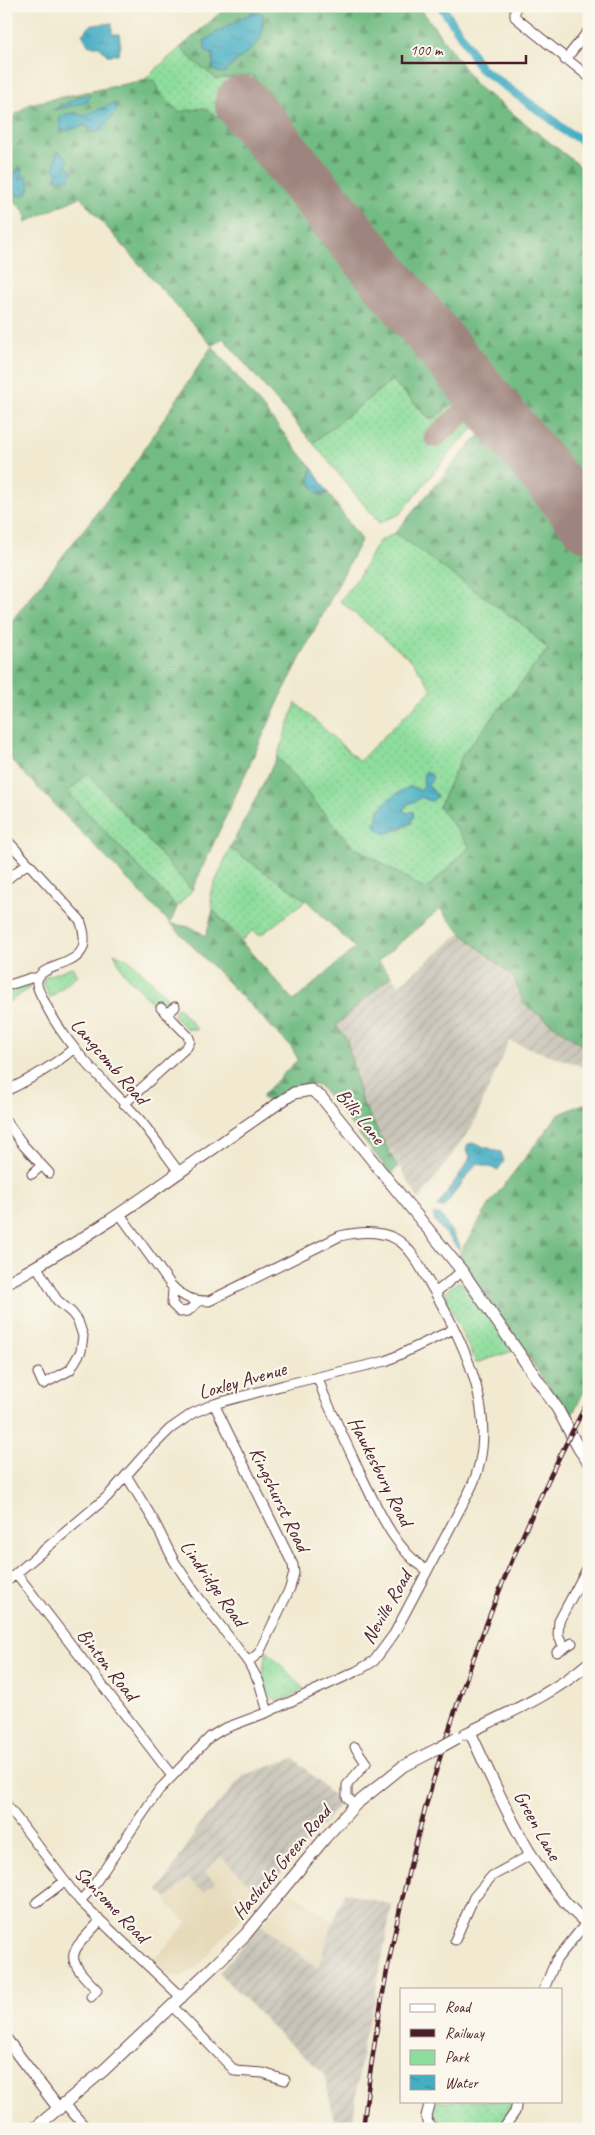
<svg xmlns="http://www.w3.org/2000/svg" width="595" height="2135" font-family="Caveat,sans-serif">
<defs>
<pattern id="industrial-furrows" width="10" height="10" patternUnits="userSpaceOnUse" patternTransform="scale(1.25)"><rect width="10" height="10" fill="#c8c4b8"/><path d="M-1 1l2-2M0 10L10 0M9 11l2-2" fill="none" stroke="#ada89e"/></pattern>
<pattern id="green-dots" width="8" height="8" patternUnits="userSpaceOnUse" patternTransform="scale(1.25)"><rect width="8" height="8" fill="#8ddd9c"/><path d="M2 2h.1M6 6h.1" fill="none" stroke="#7bbd87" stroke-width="1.8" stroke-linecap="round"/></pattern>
<pattern id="forest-firs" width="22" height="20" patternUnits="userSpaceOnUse" patternTransform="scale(1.25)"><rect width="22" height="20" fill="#72bc84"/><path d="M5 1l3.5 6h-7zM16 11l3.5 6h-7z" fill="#60986c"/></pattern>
<pattern id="water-ripples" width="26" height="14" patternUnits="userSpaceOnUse" patternTransform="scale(1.25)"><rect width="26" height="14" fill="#44aec3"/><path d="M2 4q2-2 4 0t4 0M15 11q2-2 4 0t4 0" fill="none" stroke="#3b8d9f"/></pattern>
</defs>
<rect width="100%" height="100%" fill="#fbf7ec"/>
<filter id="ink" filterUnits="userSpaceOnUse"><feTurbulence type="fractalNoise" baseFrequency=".02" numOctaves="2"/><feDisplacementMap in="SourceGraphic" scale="10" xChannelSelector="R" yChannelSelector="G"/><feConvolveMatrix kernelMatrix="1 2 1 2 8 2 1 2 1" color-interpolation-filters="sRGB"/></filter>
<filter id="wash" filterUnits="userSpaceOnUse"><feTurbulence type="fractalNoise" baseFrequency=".0096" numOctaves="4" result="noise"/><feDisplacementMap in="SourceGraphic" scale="20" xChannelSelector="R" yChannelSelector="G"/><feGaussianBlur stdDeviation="1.12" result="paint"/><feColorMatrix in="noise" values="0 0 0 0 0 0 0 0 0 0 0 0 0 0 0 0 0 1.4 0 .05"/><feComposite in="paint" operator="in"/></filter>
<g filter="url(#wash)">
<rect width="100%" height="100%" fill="#f1ead1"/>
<path fill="#e6daba" d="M221 1855 261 1896 196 1968 180 1977 169 1975 152 1961 187 1923 168 1903 167 1899 188 1879 204 1892V1871Z
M292 1892 333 1921 318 1968 261 1925Z"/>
<path fill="url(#industrial-furrows)" d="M461 933 513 976 524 1004 589 1050V1069L509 1041 472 1127 419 1200 361 1100 347 1040 336 1025 391 976 399 985Z
M294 1758 341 1803 261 1896 221 1856 205 1871 215 1882 204 1892 188 1879 167 1899 159 1891 200 1824 244 1775Z
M345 1892 392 1905 374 2003 363 2043 352 2129H336L324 2073 281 2036 219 1973 261 1925 318 1968 329 1932Z"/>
<path fill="url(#green-dots)" stroke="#6c7e64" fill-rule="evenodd" d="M181 47C190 60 204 68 216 79L252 75 460 328 589 494V552L478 423 448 455 400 514 379 523 313 443 392 380 431 420 458 400 204 108 179 112 158 91 144 80Z
M395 533 523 625 548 649 463 754 439 807 470 847 426 890 351 845 277 757 296 703 359 761 432 689 413 662 340 601 359 576 378 542ZM423 781 430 782 428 785 433 790 430 801 421 797 403 808V811L408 813 411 823 397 831 375 824 379 809 383 806 414 787 420 791 424 786Z
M88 773 192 890 177 907 68 792Z
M230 848 306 900 260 936 253 930 242 940 213 910 210 894Z
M114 953 131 961 173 1003 166 1006 162 1003 157 1008 124 973Z
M72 967 78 975 50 998 43 983 45 977Z
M23 984 31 987 6 1004V990Z
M178 1007 197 1029H187L175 1018 174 1012Z
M457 1282 462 1283 513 1351 476 1363 446 1299V1291Z
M267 1651 304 1689C297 1693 286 1700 278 1700 259 1698 262 1663 267 1651Z
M430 2101H517L503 2129H436L429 2125Z"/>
<path fill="url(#forest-firs)" stroke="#5e6e58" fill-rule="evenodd" d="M228 6H419L476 85 589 173V494L460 328 252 75 216 79C204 68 190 60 181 47ZM251 13 239 59 224 73 213 70V54L206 52 204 41 217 32Z
M144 80H155L158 91 179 112 204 108 235 128 458 400 431 420 392 380 313 443 223 338 212 346 312 468 310 474 317 493H328L361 540 283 692 192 890 88 773 68 792 177 907 170 924 191 927 206 936 213 910 294 1001 355 948 306 900 230 848 277 757 351 845 426 890 470 847 439 807 463 754 548 650 523 625 395 533 458 458 484 431 589 552V1050L524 1004 513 976 461 933 440 909 378 961 391 976 336 1025 347 1040 361 1100 398 1167 391 1174 319 1085H298L270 1103 261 1097 298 1059 291 1047 6 755V628L129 472 212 346 80 197 26 222 25 212 6 192V122L29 104ZM114 103 101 131 95 132 85 125 70 130 74 112 83 116ZM56 151 66 167 55 179 58 173 53 167 56 160Z
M583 1104H589V1382L570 1419 560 1403 458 1256 491 1202 558 1115Z"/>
<path fill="url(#water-ripples)" stroke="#476677" d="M251 13H263C265 55 245 47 224 73L213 70V54L206 52 204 41 217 32Z
M112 23V34H119L121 46 118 55H107L99 46H89L82 34 91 25Z
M90 95 87 102 53 110 81 96Z
M114 103 117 110 101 131 95 132 85 125 70 130H62L60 128V117C69 112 74 112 83 116Z
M56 151 61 152 68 160 66 167 70 168 73 172 69 179H55L58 173 53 168 56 160Z
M21 169 22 172 20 180 24 175 27 176 30 187 27 194 17 195 12 180 14 172Z
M312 468 328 493H317C309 485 309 478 312 468Z
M426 771 431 774 433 778 428 785 437 795 435 799 430 801 421 797 415 802 407 804 403 811 408 813 413 811 414 816 411 823 386 834C379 831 374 829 376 821 381 801 393 795 411 786L420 791 424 786 423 777Z
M472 1143 501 1152 504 1161 498 1170 477 1163 444 1207H437L468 1162 470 1156 466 1150 468 1144Z
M433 1214H440L460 1245 459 1250 435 1221Z"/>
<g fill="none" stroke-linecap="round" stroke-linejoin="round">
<path stroke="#44aec3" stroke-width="9" d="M441 6 463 38 480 68 550 118 565 131 589 144"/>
<path stroke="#9e847e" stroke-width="22" d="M435 437 482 396"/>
<path stroke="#9e847e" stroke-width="55" d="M242 103 589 525"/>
</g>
</g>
<g filter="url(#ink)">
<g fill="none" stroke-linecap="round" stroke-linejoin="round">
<defs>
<path id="minor" d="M515 6V17L589 77
M565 60 589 30
M6 839 80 920C100 973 42 958 37 981 36 987 40 993 43 999 65 1047 105 1081 140 1120 154 1137 166 1155 179 1172
M6 880 28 863
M6 986 31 978H38
M167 1014 175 1007
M6 1091C31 1079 52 1067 73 1049
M124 1104 187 1047 190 1041 188 1036 161 1008
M6 1121 24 1146 49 1173
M32 1174 41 1166
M37 1267 57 1300 72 1313 78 1321 83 1336 81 1351 70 1370 43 1384 38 1373
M173 1288 172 1304 180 1312 188 1311 199 1301
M435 1293 462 1271
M318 1378 324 1395C336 1421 348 1447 360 1473 378 1509 393 1547 427 1571
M214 1404 293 1565 294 1573 290 1588 259 1653 248 1662
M126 1475 154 1521 174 1561 196 1594 248 1662 259 1682 268 1712
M16 1573 172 1776
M6 1582 107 1497 146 1453 170 1429 193 1413 214 1404 284 1385 386 1361 454 1329
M564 1647 558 1635 559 1621 589 1565
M557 1652 572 1643
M355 1747 366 1763 347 1785V1797L355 1805
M6 1804 80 1901 182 1998
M80 1901 91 1889 159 1790 210 1737 223 1729 268 1712 357 1671 374 1661 394 1634 469 1492C504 1424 466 1345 430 1284 421 1269 412 1248 396 1239 379 1230 357 1232 340 1236L209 1301C192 1301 183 1298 171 1285L119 1213
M37 1902 65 1881
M455 1940 474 1897 492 1876 532 1854
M544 1989 556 1960 586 1923
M91 1997 97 1990C62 1955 69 1955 100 1921
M173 2007 235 2071 263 2073 285 2080
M430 2101 426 2116 429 2125 436 2129
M65 2104 87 2129
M503 2129 515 2112 517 2101"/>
<path id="tertiary" d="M6 1283C108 1229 198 1156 294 1093L311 1090 321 1097 462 1271 557 1408 579 1449 589 1463
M470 1732C500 1795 533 1880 589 1925
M465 1734C508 1713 552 1695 589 1663
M6 2039 59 2109
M34 2129 104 2070 216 1964 246 1934 325 1838 355 1805 402 1767 439 1748"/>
</defs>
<use href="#minor" stroke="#633d44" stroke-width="11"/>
<use href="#tertiary" stroke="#633d44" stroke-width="13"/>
<use href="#minor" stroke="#fff" stroke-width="9"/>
<use href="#tertiary" stroke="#fff" stroke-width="11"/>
<defs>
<path id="rail" d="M363 2129C392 1873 468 1627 589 1399"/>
</defs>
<use href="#rail" stroke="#4a1f2b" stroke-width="4.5"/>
<use href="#rail" stroke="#fbf7ec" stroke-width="2.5" stroke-dasharray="8" stroke-linecap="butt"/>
<defs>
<path id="tertiary-bridge" d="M439 1748 457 1738"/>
</defs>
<use href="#tertiary-bridge" stroke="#633d44" stroke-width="13" stroke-linecap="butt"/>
<use href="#tertiary-bridge" stroke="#fff" stroke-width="11"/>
</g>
</g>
<g text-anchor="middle" stroke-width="4.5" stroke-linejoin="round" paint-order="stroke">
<g font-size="20" fill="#4a1f2b" stroke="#fbf7ec">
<text transform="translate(110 1061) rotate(49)" y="7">Langcomb Road</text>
<text transform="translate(361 1116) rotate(51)" y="7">Bills Lane</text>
<text transform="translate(242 1380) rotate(-16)" y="7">Loxley Avenue</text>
<text transform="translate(381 1471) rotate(63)" y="7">Hawkesbury Road</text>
<text transform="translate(280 1499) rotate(64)" y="7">Kingshurst Road</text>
<text transform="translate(214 1583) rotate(55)" y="7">Lindridge Road</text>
<text transform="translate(386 1607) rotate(-60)" y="7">Neville Road</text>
<text transform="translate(108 1664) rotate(52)" y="7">Binton Road</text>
<text transform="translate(538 1825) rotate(61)" y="7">Green Lane</text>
<text transform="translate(281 1862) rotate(-50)" y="7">Haslucks Green Road</text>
<text transform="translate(112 1904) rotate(46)" y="7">Sansome Road</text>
</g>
</g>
<rect width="595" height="2135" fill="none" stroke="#fbf7ec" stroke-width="25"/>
<rect x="400" y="1988" width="162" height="115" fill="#fbf7ec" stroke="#b4a19f"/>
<rect x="410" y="2004" width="25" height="8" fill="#ffffff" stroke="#b4a19f"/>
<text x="445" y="2012" font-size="15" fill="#4a1f2b">Road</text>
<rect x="410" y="2029" width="25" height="8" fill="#4a1f2b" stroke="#b4a19f"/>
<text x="445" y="2038" font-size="15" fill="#4a1f2b">Railway</text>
<rect x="410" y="2050" width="25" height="15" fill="#8ddd9c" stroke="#b4a19f"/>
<text x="445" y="2062" font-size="15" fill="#4a1f2b">Park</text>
<rect x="410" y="2075" width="25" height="15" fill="url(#water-ripples)" stroke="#b4a19f"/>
<text x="445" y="2088" font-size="15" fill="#4a1f2b">Water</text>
<path d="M402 55v8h124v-8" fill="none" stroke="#4a1f2b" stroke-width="2.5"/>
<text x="410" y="55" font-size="15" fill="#4a1f2b" stroke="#fbf7ec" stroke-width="4" paint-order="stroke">100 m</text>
</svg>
